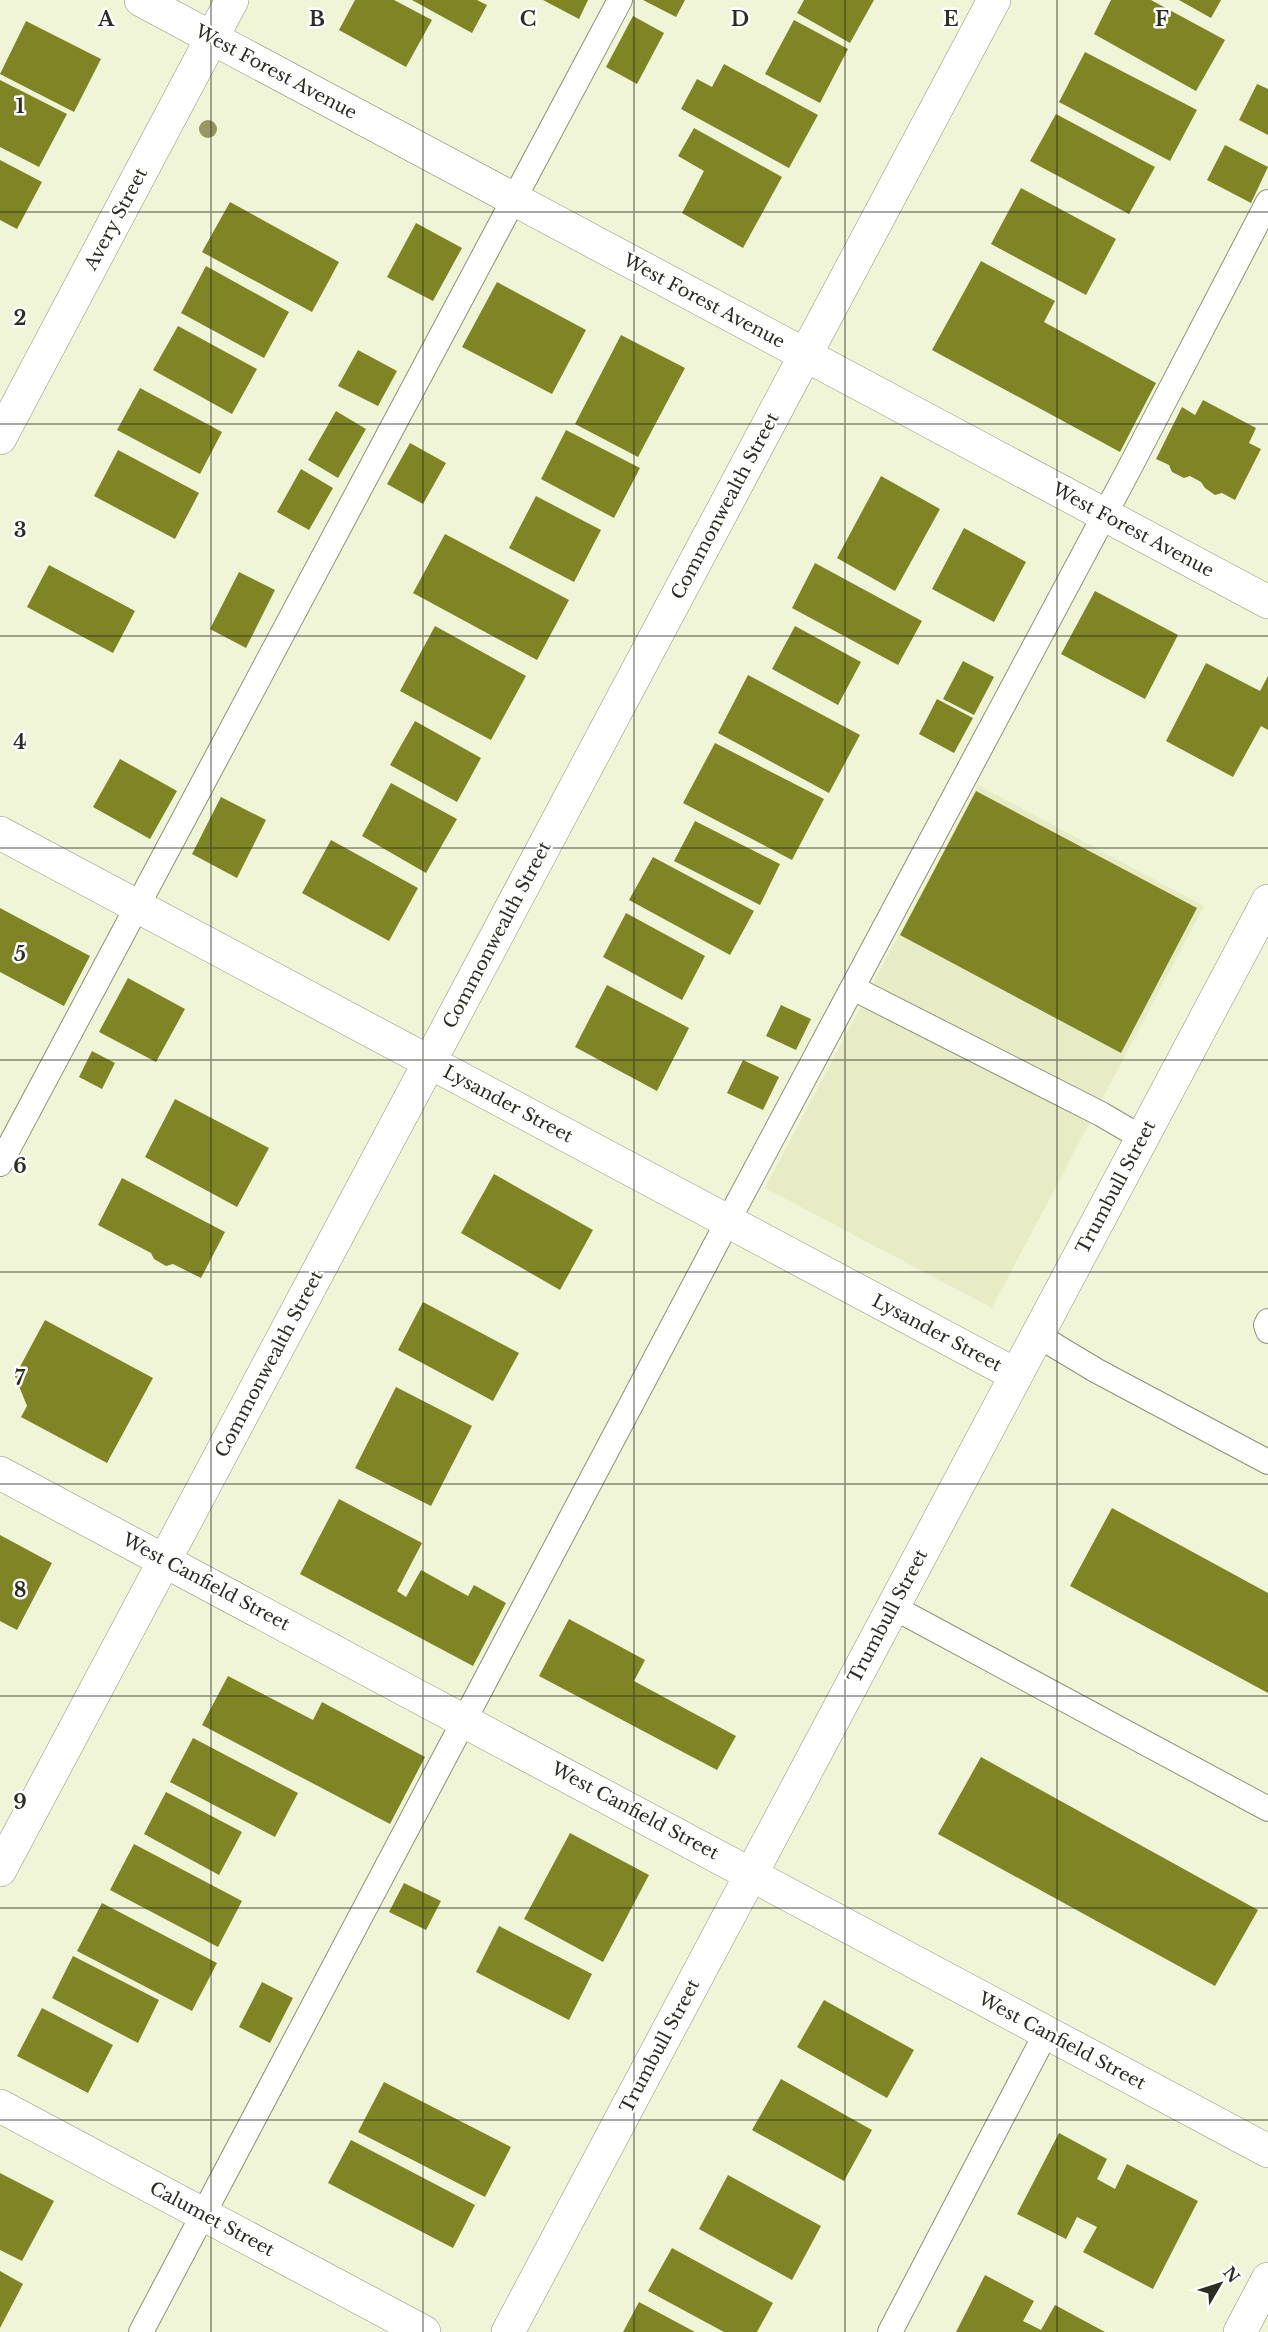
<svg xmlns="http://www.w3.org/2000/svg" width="1268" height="2332" font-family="'Libre Baskerville',serif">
<rect width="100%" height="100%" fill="#f1f5d7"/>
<path fill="#e7ecc7" d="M978 785 1204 906 992 1308 765 1188Z"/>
<path fill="#7f8524" d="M355 0H394L432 20 406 67 339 30Z
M412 0H477L487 5 472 33Z
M543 0H588L579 19Z
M643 0H685L676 17Z
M804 0H874L850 43 797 13Z
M1111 0H1151L1225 40 1196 91 1094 34Z
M1179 0H1221L1211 18Z
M633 16 664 33 637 84 606 67Z
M794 20 848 49 820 103 765 74Z
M26 21 101 59 74 112 0 74Z
M1085 52 1197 110 1170 161 1059 102Z
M724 64 818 115 789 168 681 109 697 79 712 87Z
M0 80 67 114 39 167 0 147Z
M1257 84 1268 89V135L1239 120Z
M1056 114 1155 167 1129 214 1030 161Z
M694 128 782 177 743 248 682 213 704 171 678 156Z
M1225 145 1268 167 1251 203 1207 180Z
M0 160 42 182 17 229 0 220Z
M1021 188 1116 239 1086 295 991 244Z
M230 202 339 262 312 312 202 252Z
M416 223 462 248 433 301 387 277Z
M981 261 1055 301 1044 322 1156 383 1120 452 932 350Z
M206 266 289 312 264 358 181 313Z
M497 282 586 330 552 394 462 347Z
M178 326 257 369 232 414 153 370Z
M621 335 685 368 638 457 575 424Z
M358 350 397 371 378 406 338 386Z
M140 388 222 432 200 474 117 430Z
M1203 400 1256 428 1249 443 1261 449 1235 500 1222 493 1215 495 1205 488 1201 482 1190 476 1184 478 1172 472 1169 465 1156 459 1182 407 1195 415Z
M336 411 366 429 338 478 308 460Z
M566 430 640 468 614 518 541 479Z
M410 443 446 463 423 504 387 484Z
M118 450 199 493 175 539 94 496Z
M301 469 333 488 309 530 277 512Z
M881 476 940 509 895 591 837 558Z
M536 496 601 530 574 582 509 548Z
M964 528 1026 562 994 622 932 589Z
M445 534 569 600 537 660 413 593Z
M815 563 922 621 898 665 792 608Z
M49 565 135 611 113 653 27 607Z
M239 572 275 590 246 648 210 629Z
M1095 591 1178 635 1145 699 1061 654Z
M435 626 526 676 491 740 400 691Z
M795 626 861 662 838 705 772 669Z
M963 661 994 677 974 715 943 699Z
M1206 663 1260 691 1268 676V730L1261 726 1233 777 1166 741Z
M748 675 860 735 829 793 718 733Z
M937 699 973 718 954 753 919 734Z
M415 721 481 758 457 802 390 765Z
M715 743 824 799 792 860 683 803Z
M120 759 177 791 150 839 93 807Z
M391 783 457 819 426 873 362 836Z
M976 791 1197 908 1121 1053 900 935Z
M221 797 266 820 237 878 192 854Z
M695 821 780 864 760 905 674 861Z
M331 840 418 888 389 941 302 893Z
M653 857 754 911 730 955 629 900Z
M0 908 90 956 64 1006 0 972Z
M626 913 705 956 682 1000 603 957Z
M128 978 185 1009 156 1062 99 1032Z
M607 985 689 1028 657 1091 575 1047Z
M781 1005 811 1019 796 1050 766 1036Z
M92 1051 115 1063 102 1089 79 1077Z
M743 1060 779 1077 763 1110 727 1093Z
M175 1099 269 1148 237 1207 145 1157Z
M494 1174 593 1230 560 1290 461 1233Z
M122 1178 225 1232 201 1278 173 1264 166 1266 154 1259 151 1253 98 1225Z
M423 1302 519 1353 493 1401 398 1350Z
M45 1320 153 1378 107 1463 21 1417 27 1406 15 1376Z
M396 1387 472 1426 431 1506 355 1468Z
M339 1499 422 1543 397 1591 406 1597 421 1570 468 1596 474 1585 506 1603 473 1666 300 1574Z
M1112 1508 1268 1593V1693L1070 1586Z
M0 1535 52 1563 17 1630 0 1621Z
M569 1619 645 1660 634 1681 736 1736 717 1770 539 1676Z
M228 1676 313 1720 322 1702 425 1757 390 1824 202 1725Z
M193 1738 298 1793 275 1837 170 1782Z
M981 1757 1258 1910 1215 1986 938 1834Z
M166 1792 242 1832 219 1875 144 1834Z
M570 1833 649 1875 603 1962 524 1919Z
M134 1844 242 1901 218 1947 110 1890Z
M404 1883 441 1901 426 1930 389 1912Z
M102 1903 217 1963 192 2011 77 1951Z
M499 1926 592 1974 569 2020 476 1972Z
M73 1956 159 2000 138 2043 52 1998Z
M262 1982 293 1998 270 2043 239 2027Z
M824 2000 914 2050 887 2098 797 2047Z
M42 2008 113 2045 88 2093 17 2056Z
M781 2079 872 2130 844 2181 752 2130Z
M384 2082 511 2147 485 2197 358 2132Z
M1059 2133 1107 2159 1097 2179 1115 2189 1127 2164 1198 2201 1153 2289 1083 2252 1097 2227 1077 2217 1066 2239 1017 2214Z
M351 2140 475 2205 453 2248 328 2183Z
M0 2173 54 2201 22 2261 0 2250Z
M728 2175 821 2226 792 2280 699 2229Z
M672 2248 773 2303 757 2332H724L648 2291Z
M0 2271 23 2284 0 2328Z
M985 2275 1034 2301 1023 2321 1041 2330 1055 2305 1105 2332H956Z
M639 2302 695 2332H623Z"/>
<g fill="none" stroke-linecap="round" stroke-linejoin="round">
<defs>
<path id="service" d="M853 988 1101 1114 1142 1138
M0 1164 620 0
M1268 1321 1266 1325 1268 1331
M1037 1335 1097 1371 1268 1462
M893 1607 1268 1809
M141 2332 728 1221 1128 471 1268 202
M890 2332 1046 2033"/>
<path id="minor" d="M0 438 232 0
M0 833 1016 1375
M0 1473 1268 2151
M0 1870 994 0
M0 2106 424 2332
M1240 2332 1268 2279"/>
<path id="tertiary" d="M141 0 1268 602
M508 2332 1268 901"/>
</defs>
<use href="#service" stroke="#8e9277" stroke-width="26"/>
<use href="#minor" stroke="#8e9277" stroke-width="34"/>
<use href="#tertiary" stroke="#8e9277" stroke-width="34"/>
<use href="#service" stroke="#fff" stroke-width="24"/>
<use href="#minor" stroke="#fff" stroke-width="33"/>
<use href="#tertiary" stroke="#fff" stroke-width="33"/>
</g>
<circle fill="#949861" cx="208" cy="129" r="9"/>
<path fill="none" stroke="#2d2e23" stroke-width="1.5" stroke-opacity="0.55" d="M211 0V2332M423 0V2332M634 0V2332M845 0V2332M1057 0V2332M0 212H1268M0 424H1268M0 636H1268M0 848H1268M0 1060H1268M0 1272H1268M0 1484H1268M0 1696H1268M0 1908H1268M0 2120H1268"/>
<g text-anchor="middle" stroke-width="5" stroke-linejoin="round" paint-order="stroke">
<g font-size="18" fill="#2d2e23" stroke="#fff">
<text transform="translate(276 72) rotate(28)" y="6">West Forest Avenue</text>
<text transform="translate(116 219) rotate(-62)" y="6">Avery Street</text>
<text transform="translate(704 301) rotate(28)" y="6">West Forest Avenue</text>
<text transform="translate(725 506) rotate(-62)" y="6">Commonwealth Street</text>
<text transform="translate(1133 530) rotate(28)" y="6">West Forest Avenue</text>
<text transform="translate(497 935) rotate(-62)" y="6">Commonwealth Street</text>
<text transform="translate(508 1104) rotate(28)" y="6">Lysander Street</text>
<text transform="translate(1116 1187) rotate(-62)" y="6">Trumbull Street</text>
<text transform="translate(937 1333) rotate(28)" y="6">Lysander Street</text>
<text transform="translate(269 1364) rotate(-62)" y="6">Commonwealth Street</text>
<text transform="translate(206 1582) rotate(28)" y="6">West Canfield Street</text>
<text transform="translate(888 1616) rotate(-62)" y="6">Trumbull Street</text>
<text transform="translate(635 1811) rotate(28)" y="6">West Canfield Street</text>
<text transform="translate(1062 2041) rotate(28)" y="6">West Canfield Street</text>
<text transform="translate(660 2046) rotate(-62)" y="6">Trumbull Street</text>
<text transform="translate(212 2219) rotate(28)" y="6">Calumet Street</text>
</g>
</g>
<g font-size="20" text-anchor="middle" font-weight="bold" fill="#2d2e23" stroke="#fff" stroke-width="5" stroke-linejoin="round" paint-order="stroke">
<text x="106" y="26">A</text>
<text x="317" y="26">B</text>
<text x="528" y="26">C</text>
<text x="740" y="26">D</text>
<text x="951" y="26">E</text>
<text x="1162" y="26">F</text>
<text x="20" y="113">1</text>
<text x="20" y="325">2</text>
<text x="20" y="537">3</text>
<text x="20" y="749">4</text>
<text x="20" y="961">5</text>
<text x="20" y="1173">6</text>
<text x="20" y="1385">7</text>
<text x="20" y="1597">8</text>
<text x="20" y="1809">9</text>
</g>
<g transform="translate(1220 2284) rotate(51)" stroke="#ffffff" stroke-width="4.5" paint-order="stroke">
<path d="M0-4.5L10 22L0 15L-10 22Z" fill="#2d2e23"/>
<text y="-9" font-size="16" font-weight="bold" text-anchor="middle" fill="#2d2e23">N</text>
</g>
</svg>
